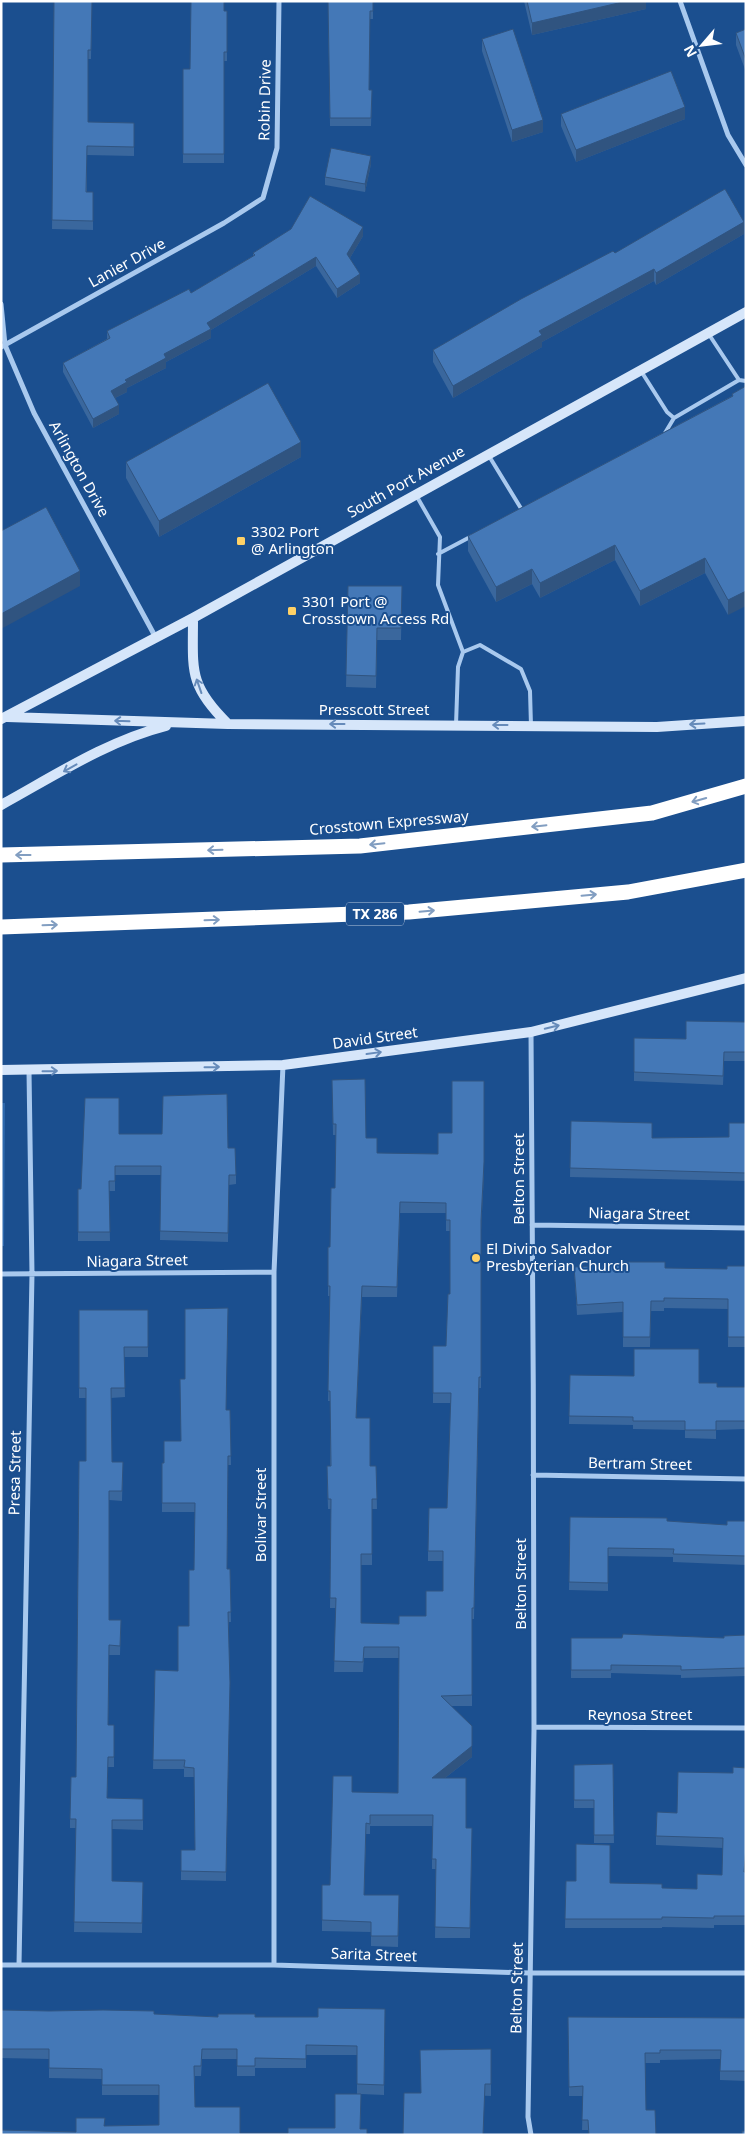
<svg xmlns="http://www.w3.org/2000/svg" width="747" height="2136" font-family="'Noto Sans',sans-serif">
<rect width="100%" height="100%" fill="#1b4f8f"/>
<path fill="#2e69ad" d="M1 1103H5L4 1246H1Z"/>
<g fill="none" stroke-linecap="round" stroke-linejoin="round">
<path stroke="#a9c9ee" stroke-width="4" d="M708 333 739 380 746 381
M641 371 667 412 674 418 739 380
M665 433 674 418
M489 456 522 510
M416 495 440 537 438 585 463 652
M438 554 472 536
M456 725 458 667 463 652 480 645 521 669 530 691 531 726"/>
<path stroke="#a9c9ee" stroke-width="5" d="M680 1 728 135 746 165
M1 304 5 345 34 413 156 638
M1 347 224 223 263 198 277 148 279 1
M532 1225 746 1228
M1 1274 274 1272
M533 1475 746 1479
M534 1727 746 1728
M1 1965H274L529 1973H746
M19 1965 32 1274 29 1071
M274 1965V1272L283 1065
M531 2135 528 2117C529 1988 533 1859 534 1730 535 1497 532 1265 531 1032"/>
<path stroke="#d6e6fa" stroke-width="10" d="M193 618C193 670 188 685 228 724
M7 717 228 724 657 727 746 721
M1 719 193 618 746 312
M1 805C54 776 107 741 166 726
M1 1070 283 1065 531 1032 746 978"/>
<path stroke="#fff" stroke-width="15" d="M1 855 360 846 652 813 746 786
M1 927 409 912 628 892 746 870"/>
</g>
<path fill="#3a679d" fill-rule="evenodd" d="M54 1H92L91 59H88V122L134 123V156L87 155V192H93V230L52 229Z
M328 1H373V19H370L369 90H372L371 126H330Z
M524 1H646V9L532 35Z
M224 11H227V61H224V163H183V69H190Z
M746 29V72L736 45V33Z
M482 39 543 132 512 142 482 51Z
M561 114 685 119 576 162 561 126Z
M371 164 365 192 325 185V177Z
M744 234 656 285 654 281 542 342V347L453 398 433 362V350L615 253Z
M363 236 350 258 360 283 337 298 316 266 211 330V338L166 362V368L127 388V392L115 398 119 414 93 428 63 372V363L107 339V331L191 293 253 256V253Z
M746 386 728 615 705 573 640 606 615 560 540 598 532 584 496 602 468 551V536L732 396V394Z
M301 457 159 537 126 478V462Z
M348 586H402L401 640H377L376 688 346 687Z
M746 1022V1061H724L723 1085 634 1081V1038L686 1039Z
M332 1080 366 1138 377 1153 484 1173 481 1231V1388H479L474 1619H472V1706H451L472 1757 445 1778 466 1828H472L470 1938H435L436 1869H432V1826H370V1834H366L364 1895H399L398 1947 371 1946V1932L322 1931V1885H330L352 1792 398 1793 399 1658H364L363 1672H334L336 1608H330L331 1509H328L327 1476 330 1466V1401H328L330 1296H328V1247H330L335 1188 336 1135H333ZM400 1213H446V1231H450V1294L446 1346H433V1403H451L447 1508 428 1551V1561H443V1591L426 1616 399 1624 361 1623V1565H372V1509H377L376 1466H370L356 1418 362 1297H397Z
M571 1121 652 1138 729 1137 746 1123V1181L570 1177Z
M119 1134 228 1148 236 1175V1184L229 1185 228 1242 160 1240 161 1175H115V1191H109L110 1241H78V1189H81Z
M746 1266V1347H728V1309L664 1308V1311H651L650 1347H623V1312L577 1315 574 1267 727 1269Z
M79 1310H148V1357H124L125 1397 111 1398 112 1462H123L122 1501 109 1500V1620H121L120 1655H109L108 1725H114V1767H108L107 1798 143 1799V1830L112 1829V1881L143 1882 142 1933 74 1932 76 1828H70V1819L76 1777 86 1461V1398H79Z
M570 1375 699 1383 717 1387H746V1429L716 1430V1439L685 1438V1430L633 1429V1425L569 1424Z
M226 1410H230L231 1465H228L227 1569H230L231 1622H229L226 1881 181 1880V1850H195L194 1777H184V1769H153L155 1670 178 1671 189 1626 194 1570 195 1512H162V1463H164L181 1441Z
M570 1517 667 1521 727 1525 746 1521V1565L673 1562V1557L608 1556V1591L569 1590Z
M746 1635V1676L681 1678V1675L611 1673V1678H571V1638H724Z
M613 1764 614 1843H594V1808H574V1765Z
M733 1773 745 1872H746V1925H714V1928L662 1927V1928H565L566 1881 610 1883 662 1888 697 1889 722 1875 723 1848 656 1845V1836L677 1813Z
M385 2009 384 2095 361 2094 360 2129 367 2135 76 2132 104 2126 159 2125V2095H102V2079L49 2078V2059L1 2058V2010L154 2014 218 2017H318ZM306 2055H357V2094L335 2128 288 2133H240L195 2107V2076H201L202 2059H237V2076H255V2068H306Z
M568 2017 746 2018V2081L720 2080V2059L660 2060V2063H645L588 2130H582L583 2096H569Z
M491 2049V2096L421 2093Z"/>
<path fill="#305480" d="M627 1H646V9L532 35V23Z
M685 107V119L576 162V150Z
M543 120V132L512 142V130Z
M371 156V164L365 192V184Z
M744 222V234L656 285V273Z
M363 227V236L347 263V254Z
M316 257V266L211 330V338L166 362V368L127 388V392L111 400V391L125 380 164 354 207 323Z
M654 269V281L542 342V347L453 398V386L539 331Z
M360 274V283L337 298V289Z
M119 405V414L93 428V419Z
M301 442V457L159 537V521Z
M2 444V454L1 455V445Z
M615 545V560L540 598V583Z
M705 558V573L640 606V591Z
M532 569V584L496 602V587Z
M80 571V586L1 629V614Z
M746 591V606L728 615V600Z
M484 1162V1173L481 1231V1221Z
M362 1286V1297L356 1429V1418Z
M472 1746V1757L432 1788V1778Z"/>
<path fill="#4478b7" stroke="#305480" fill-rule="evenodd" d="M54 1H92L91 50H88V122L134 123V147L87 146 86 192H93V221L52 220Z
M191 1H224V11H227V52H224V154H183V69H190Z
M328 1H373V11H370L369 90H372L371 118H330Z
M527 1H627L532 23Z
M513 29 543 120 512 130 482 39Z
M746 29V60L736 33Z
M671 71 685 107 576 150 561 114Z
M331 148 371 156 365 184 325 177Z
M725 189 744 222 656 273 654 269 539 331 542 335 453 386 433 350 521 299 613 251 615 253Z
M310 196 363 227 347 254 360 274 337 289 316 257 207 323 211 329 164 354 166 358 125 380 127 382 111 391 119 405 93 419 63 363 110 338 107 331 189 289 191 293 255 255 253 253 291 229Z
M268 383 301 442 159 521 126 462Z
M746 386V591L728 600 705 558 640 591 615 545 540 583 532 569 496 587 468 536 733 396 732 394Z
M46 507 80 571 1 614V531Z
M348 586H402L401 628H377L376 676 346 675Z
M686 1021 746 1022V1052H724L723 1076 634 1072V1038L686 1039Z
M365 1079 366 1138H377V1153L438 1154V1133H452V1081H484V1162L481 1221V1377H479L474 1608H472V1695L441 1696 472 1726V1746L432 1778H466V1828H472L470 1928 435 1927 436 1859H432L433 1815H370V1824L366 1823 364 1895H399L398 1936H371V1922L322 1920V1885H330L333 1776H352V1792L398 1793 399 1647H364L363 1662 334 1661 336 1598H330L331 1499H328L327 1466H331L330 1391H328L330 1286H328V1247H330L331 1188H335L336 1124H333L332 1080ZM400 1202 446 1203V1220H450V1294H448L446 1346H433V1393H451L447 1508H429L428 1551H443V1591H426V1616H399V1624L361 1623V1554H372V1499H377L376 1466H370V1418H356L362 1286 397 1287Z
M227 1094 228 1148H235L236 1175H229L228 1233 160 1231 161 1166H115V1181H109L110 1232H78V1189H81L85 1098H119V1134H162L163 1096Z
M571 1121 652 1123V1138L729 1137V1123H746V1173L570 1168Z
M625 1262H665V1268L727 1269V1266H746V1337H728V1299L664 1298V1301H651L650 1337H623V1302L577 1305 574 1267 625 1264Z
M228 1308 226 1410H230L231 1456H228L227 1569H230L231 1612H228L230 1683 226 1872 181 1871V1850H195L194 1768 184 1767 185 1760H153L155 1670 178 1671V1626H189V1570H194L195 1503H162V1463H164V1441H181L180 1379H185V1309Z
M79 1310H148V1347H124L125 1388H111L112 1462H123L122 1491H109V1620H121L120 1646 109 1645 108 1725H114V1757H108L107 1798 143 1799V1820H112V1881L143 1882 142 1923 74 1922 76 1819H70L71 1777H76L79 1461H86V1388H79Z
M634 1349H699V1383H717V1387H746V1421H716V1430H685V1421H633V1417L569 1416 570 1375 634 1376Z
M570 1517 667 1518V1521L727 1525V1521H746V1556L673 1554 674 1549 608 1548V1583L569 1582Z
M623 1634 724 1638V1636L746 1635V1668L681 1670V1666L611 1665V1670H571V1638H622Z
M613 1764 614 1835H594V1800H574V1765Z
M733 1767 746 1768V1847L744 1872H746V1916H714V1918L662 1917V1919H565L566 1881H576V1844L610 1845V1883L662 1884V1888L697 1889V1874L722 1875 723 1838 656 1836 657 1812 677 1813 678 1772 733 1773Z
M318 2008 385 2009 384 2085 357 2084V2046L306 2045V2059L255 2058V2066H237V2049H202L201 2066H194L195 2107H240V2133H288V2128H335V2094H361L360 2129H367V2135H1V2130L76 2132V2118H105L104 2126 159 2125V2085H102V2069L49 2068V2049H1V2010L49 2011 103 2010 154 2011V2014L218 2017V2014H255V2017H318Z
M568 2017 746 2018V2071H720L721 2050H660V2053H645L646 2110H655L656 2135H589L588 2120H582L583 2086 569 2087Z
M491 2049V2084H485L483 2135H403L404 2093H421L420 2050Z
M742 2131H746V2135H742Z"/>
<defs><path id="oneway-shaft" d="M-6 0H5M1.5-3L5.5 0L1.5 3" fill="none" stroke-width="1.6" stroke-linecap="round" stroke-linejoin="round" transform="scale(1.25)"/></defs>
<g stroke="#668bba">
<use href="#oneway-shaft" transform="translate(199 686) rotate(-109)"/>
<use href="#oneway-shaft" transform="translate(122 721) rotate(-178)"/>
<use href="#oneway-shaft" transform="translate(337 724) rotate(-180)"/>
<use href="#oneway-shaft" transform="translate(697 724) rotate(177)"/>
<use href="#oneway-shaft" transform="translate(500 725) rotate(-180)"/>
<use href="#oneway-shaft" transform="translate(70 768) rotate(151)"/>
<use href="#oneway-shaft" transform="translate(552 1027) rotate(-14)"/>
<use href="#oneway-shaft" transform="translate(374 1053) rotate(-8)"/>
<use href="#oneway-shaft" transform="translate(212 1067) rotate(-1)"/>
<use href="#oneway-shaft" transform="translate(50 1071) rotate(-1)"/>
</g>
<g stroke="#829ec1">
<use href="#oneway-shaft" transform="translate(699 800) rotate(164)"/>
<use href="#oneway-shaft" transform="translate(539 826) rotate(174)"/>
<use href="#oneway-shaft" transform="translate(377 844) rotate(174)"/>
<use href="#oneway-shaft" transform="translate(215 850) rotate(178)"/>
<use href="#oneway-shaft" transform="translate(23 855) rotate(180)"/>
<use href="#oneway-shaft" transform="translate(589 895) rotate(-5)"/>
<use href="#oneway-shaft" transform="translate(427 911) rotate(-5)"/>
<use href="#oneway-shaft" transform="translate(212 920) rotate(-2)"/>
<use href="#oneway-shaft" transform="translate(50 925) rotate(-2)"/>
</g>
<g fill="#ffd166" stroke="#1b4f8f" stroke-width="2">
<rect x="236" y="536" width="10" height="10" rx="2.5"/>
<rect x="287" y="606" width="10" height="10" rx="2.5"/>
<circle cx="476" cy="1258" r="5"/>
</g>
<g text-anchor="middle" stroke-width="4" stroke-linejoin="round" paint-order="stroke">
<rect fill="#1b4f8f" stroke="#bbcadd" stroke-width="1" x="346" y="902.5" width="58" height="23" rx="4"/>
<g font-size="14" font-weight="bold" fill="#fff">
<text x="375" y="919">TX 286</text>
</g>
<g font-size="15" fill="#fff" stroke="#1b4f8f">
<text transform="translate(265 100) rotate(-89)" y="5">Robin Drive</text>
<text transform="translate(127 263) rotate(-29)" y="5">Lanier Drive</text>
<text transform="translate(79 469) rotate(61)" y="5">Arlington Drive</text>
<text transform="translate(406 482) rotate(-29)" y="5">South Port Avenue</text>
<text x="374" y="715">Presscott Street</text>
<text transform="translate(389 823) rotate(-5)" y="5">Crosstown Expressway</text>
<text transform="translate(375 1038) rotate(-8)" y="5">David Street</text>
<text transform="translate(519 1179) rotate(-90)" y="5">Belton Street</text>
<text transform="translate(639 1214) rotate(1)" y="5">Niagara Street</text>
<text transform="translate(137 1261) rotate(-1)" y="5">Niagara Street</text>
<text transform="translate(640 1464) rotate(1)" y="5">Bertram Street</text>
<text transform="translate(15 1473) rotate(-89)" y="5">Presa Street</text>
<text transform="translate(261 1515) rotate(-90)" y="5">Bolivar Street</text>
<text transform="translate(521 1584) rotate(-90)" y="5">Belton Street</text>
<text x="640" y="1720">Reynosa Street</text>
<text transform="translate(374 1955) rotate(2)" y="5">Sarita Street</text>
<text transform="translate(517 1988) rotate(-89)" y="5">Belton Street</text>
</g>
<g font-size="15" fill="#fff" stroke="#1b4f8f" text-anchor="start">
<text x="251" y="537">3302 Port<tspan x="251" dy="17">@ Arlington</tspan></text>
<text x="302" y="607">3301 Port @<tspan x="302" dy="17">Crosstown Access Rd</tspan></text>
<text x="486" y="1254">El Divino Salvador<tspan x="486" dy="17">Presbyterian Church</tspan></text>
</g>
</g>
<rect width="747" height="2136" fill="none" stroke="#ffffff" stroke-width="5"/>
<g transform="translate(702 45) rotate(242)" stroke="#1b4f8f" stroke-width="4" paint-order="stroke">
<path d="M0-4L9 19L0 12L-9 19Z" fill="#ffffff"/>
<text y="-8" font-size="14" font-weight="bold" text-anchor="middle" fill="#ffffff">N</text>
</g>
</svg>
